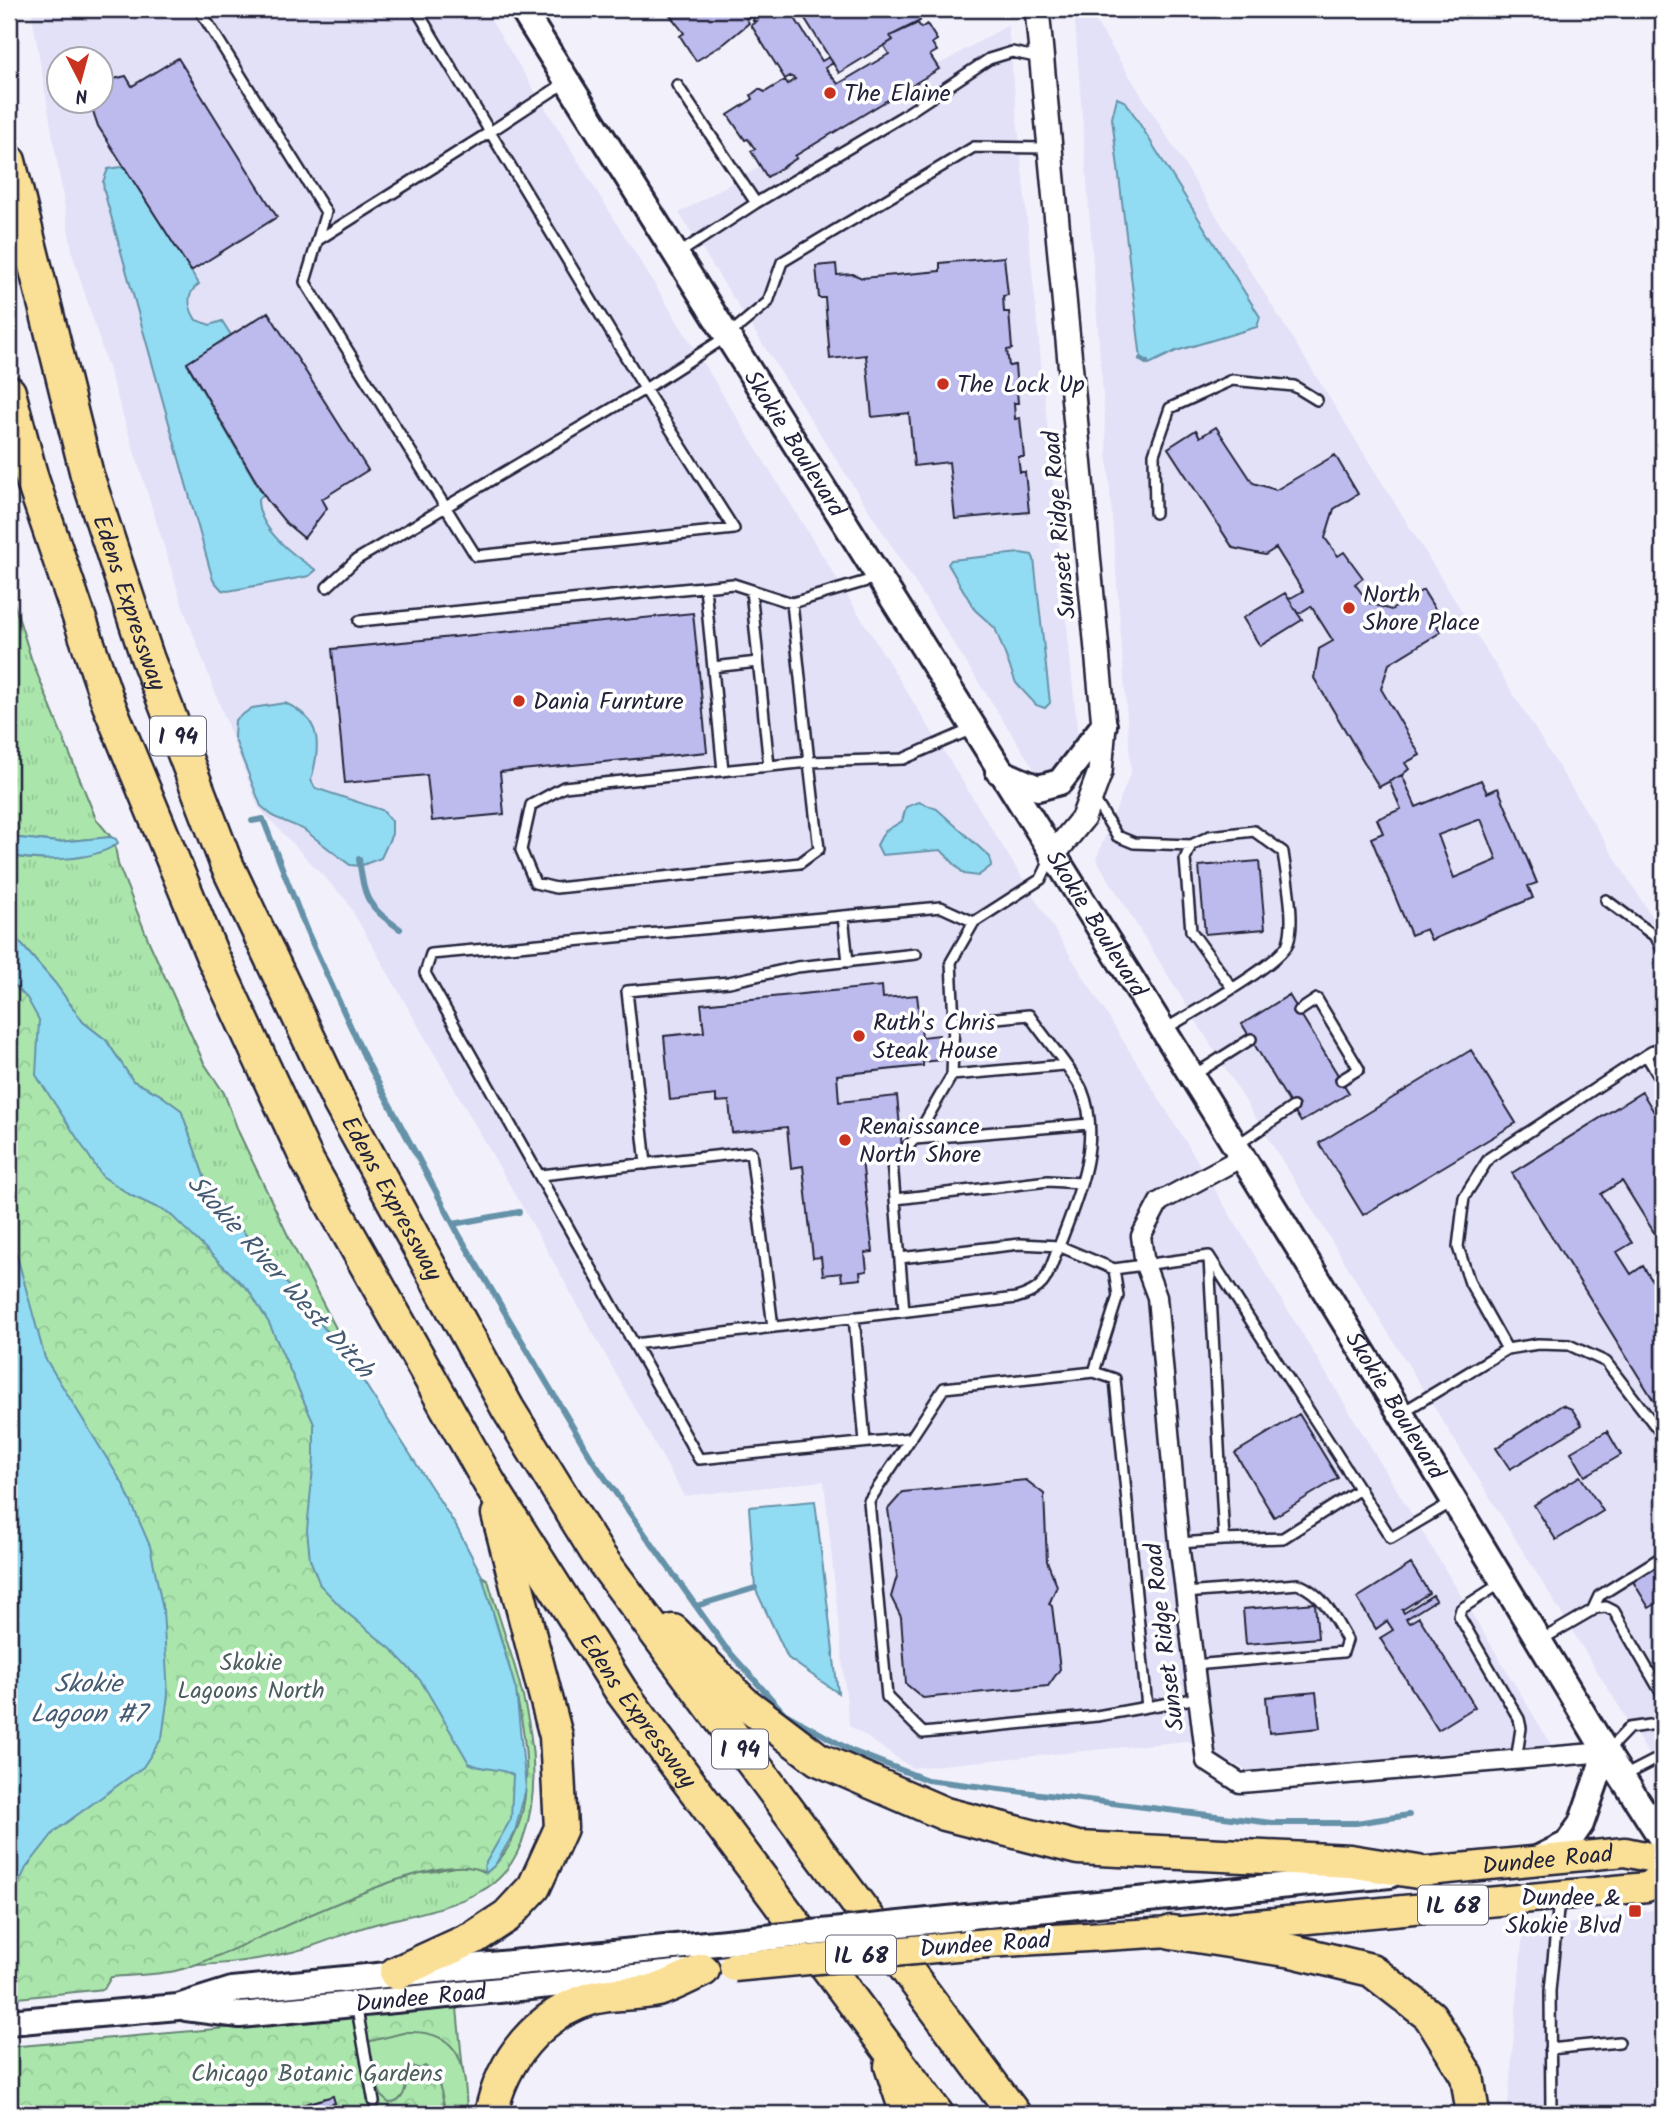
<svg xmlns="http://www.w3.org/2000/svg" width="1672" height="2123" font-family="Kalam,sans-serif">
<defs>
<pattern id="grass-tufts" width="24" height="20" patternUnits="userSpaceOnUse" patternTransform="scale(1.75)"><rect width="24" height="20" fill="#aae6ac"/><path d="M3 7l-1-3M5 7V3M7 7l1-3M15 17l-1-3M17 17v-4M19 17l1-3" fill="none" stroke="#92c595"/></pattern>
<pattern id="forest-crowns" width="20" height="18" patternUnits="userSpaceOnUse" patternTransform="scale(1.75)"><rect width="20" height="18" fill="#aae6ac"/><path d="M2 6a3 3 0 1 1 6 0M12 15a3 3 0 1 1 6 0" fill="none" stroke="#92c595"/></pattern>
</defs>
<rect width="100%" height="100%" fill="#f2f1fb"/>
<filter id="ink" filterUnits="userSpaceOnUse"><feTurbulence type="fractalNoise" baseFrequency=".0143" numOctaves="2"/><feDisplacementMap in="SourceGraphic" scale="14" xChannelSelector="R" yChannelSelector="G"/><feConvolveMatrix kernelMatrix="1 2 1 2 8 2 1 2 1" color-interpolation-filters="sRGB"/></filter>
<g filter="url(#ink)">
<path fill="#e2e1f7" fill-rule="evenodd" d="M31 9H484L1189 1147 1554 1749 1255 1774 1187 1741 912 1768 849 1725 824 1481 684 1496 535 1229 346 900 258 807 183 607 73 256ZM60 60H102V102H60Z
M1074 9H1088L1663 935V1778L1096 859 1131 772Z
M1008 25 1079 748 1043 783 679 213Z
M1659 1909 1663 1916V2114H1507L1523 1931Z"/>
<path fill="url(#grass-tufts)" stroke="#668474" stroke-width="2" d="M9 587 32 661 96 819 111 837 58 842 9 837Z
M115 846 118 864 150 944 204 1063 224 1093 239 1133 293 1246 341 1338 346 1354 209 1191 181 1110 159 1094 133 1081 106 1040 83 1022 55 983 9 930V855C46 865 79 856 115 846Z
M482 1576 488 1580C512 1665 554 1754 522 1842 514 1862 502 1880 483 1890 449 1909 409 1915 372 1925 345 1932 319 1946 292 1952 262 1959 229 1964 198 1965L191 1956 106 1912 436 1871C454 1867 469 1861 486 1873 567 1806 505 1657 482 1576Z"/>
<path fill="url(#forest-crowns)" stroke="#668474" stroke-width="2" d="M9 966 206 1217 510 1703 516 1819 486 1873C438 1838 237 1957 175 1971 155 1975 132 1975 111 1977L104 1989 9 1999Z
M457 2008 467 2114H9V2047Z"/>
<path fill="#aae6ac" stroke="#668474" stroke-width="2" d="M407 2032C465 2030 465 2070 467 2114H446C442 2097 441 2076 425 2066L420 2069 409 2065C406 2080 408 2103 389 2103L382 2097 377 2085 367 2042Z"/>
<path fill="#92dcf3" stroke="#6592a9" stroke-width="2" d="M1117 98 1126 102 1260 317 1257 327 1176 351 1149 364 1141 359 1112 118Z
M121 167 129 172 199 284C185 294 188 307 196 320L210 325 222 321 231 335 187 364 263 495 258 500C258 529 294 556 316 570L309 576 228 591 222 590 213 580 104 191 103 182 108 169Z
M1020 553 1032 555 1034 559 1050 703 1045 708 1036 705 1016 683 995 628 975 610 948 564 951 560Z
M285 703C322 719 321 745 311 780L315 788 382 810 392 821V834L381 858 360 866 350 865 303 829 274 817 261 806 234 737 235 720 252 708Z
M919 802 937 809 990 857 991 866 978 876 964 874 941 850 882 855 877 845 884 832 902 821 906 807Z
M9 837 58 842 111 837 116 839 118 843C94 862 37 862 9 855Z
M9 930 55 983 83 1022 106 1040 133 1081 159 1094 181 1110 209 1191 346 1354 456 1526 482 1576 516 1690 526 1788 515 1831 495 1865 486 1873 484 1866 511 1819 513 1775C500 1767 484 1771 469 1763L421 1681 391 1649 346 1612 320 1585 310 1559 307 1530 314 1458V1424L269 1323 249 1291 169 1213 132 1196 102 1176 36 1075 39 1020 27 998 9 980Z
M9 1242 17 1256 45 1358 124 1486 150 1546 163 1610 168 1695 162 1738 143 1767 55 1831 26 1868 9 1904Z
M815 1501 838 1693 788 1658 755 1588 749 1507Z"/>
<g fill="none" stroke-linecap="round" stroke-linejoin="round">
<path stroke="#6592a9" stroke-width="6" d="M1141 359 1146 362
M252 821 263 819 306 929 365 1058 458 1233 593 1461 725 1647 784 1713 852 1751 927 1780 1272 1823H1356L1409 1815
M359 859C365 900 366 905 400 929
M453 1224 519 1212
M696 1606 755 1588"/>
</g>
<path fill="#bdbbed" stroke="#22223b" stroke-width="2" fill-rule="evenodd" d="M665 9H789L822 61 829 57 833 63 825 68 838 84 889 54 884 46 893 40 890 36 918 23 921 28 927 24 937 40 932 43 937 51 930 55 939 69 795 156 797 158 767 177 751 151 755 149 748 139 745 140 728 115 753 99 751 95 759 89 765 92 785 80 788 84 795 79 790 76 785 79 751 25 757 21H753L754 16 746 18 749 23 725 43 696 61 680 36 684 33Z
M799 9H924L915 14 920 21 890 36 893 40 839 73Z
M178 58 277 217 191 271 98 126 90 102H102V82L126 76 132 86Z
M1004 257 1008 295 1003 296 1004 312H1009L1012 349 1007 350 1009 366 1015 365 1018 403H1014L1015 419 1020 418 1024 457H1018L1020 472H1025L1029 512 955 519 949 462 914 466 909 413 872 417 866 355 830 359 825 298H819L816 266 836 264 837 275 853 274 862 278 940 271V263Z
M268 312 368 470 322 499 327 508 304 538 286 523 267 500 187 363Z
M1216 427 1253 483 1276 490 1335 455 1358 494 1334 509 1325 538 1338 556 1344 552 1363 578 1355 584 1369 603 1391 610 1423 590 1443 622 1437 627 1441 632 1389 664 1381 689 1420 755 1405 763 1409 769 1402 775 1379 787 1314 678 1319 649 1333 641 1311 606 1298 614 1289 599 1303 591 1276 548 1265 555 1233 548 1168 448 1196 430 1200 437Z
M1285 593 1302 620 1260 646 1243 618Z
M693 613 707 752 500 772 504 814 432 821 427 775 345 783 332 649Z
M1402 775 1416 807 1481 780 1487 793 1498 788 1537 883 1528 886 1533 898 1431 940 1426 929 1411 935 1371 838 1383 833 1377 819 1401 809 1389 781ZM1481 819 1497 860 1454 878 1438 835Z
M1259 861 1265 929 1205 934 1199 866Z
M882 986 883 998 917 995 922 1037 939 1035 941 1060 923 1062V1066L837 1075 839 1102 897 1096 902 1148 861 1152 873 1252 865 1253 867 1271 860 1272 861 1279 842 1281 841 1273 823 1275 821 1257 813 1258 803 1166 791 1168 787 1127 732 1133 729 1101 716 1102V1095L670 1100 664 1036 704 1032 701 1004Z
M1289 995 1349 1093 1301 1122 1242 1024Z
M1471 1050 1516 1123 1363 1215 1319 1143Z
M1642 1092 1663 1127V1247L1622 1181 1601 1194 1632 1243 1617 1252 1631 1274 1643 1266 1663 1298V1395L1654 1401 1512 1173Z
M1562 1405 1572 1409 1582 1425 1510 1469 1496 1448Z
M1299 1414 1338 1478 1274 1517 1235 1453Z
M1607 1431 1621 1455 1585 1476 1571 1452Z
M1580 1476 1603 1511 1556 1540 1534 1505Z
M1026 1480 1044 1494 1047 1561 1057 1586 1049 1604 1052 1606 1060 1669 1048 1686 923 1698 906 1684 901 1617 891 1597 897 1576 888 1509 903 1492Z
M1663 1559V1608L1659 1602 1649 1608 1631 1578Z
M1411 1564 1429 1593 1402 1610 1404 1613 1433 1595 1436 1600 1406 1619 1409 1623 1419 1617 1475 1707 1438 1730 1380 1638 1393 1630 1387 1621 1376 1629 1357 1598Z
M1315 1603 1318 1638 1246 1644 1243 1609Z
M1316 1692 1320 1728 1269 1733 1266 1697Z
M333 2096 335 2103 300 2114 298 2106Z"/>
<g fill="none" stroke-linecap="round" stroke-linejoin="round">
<defs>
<path id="service" d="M199 9 326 212 305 282 476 556 734 529 645 389 726 337 768 302 782 262 974 147 1048 148
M677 85 756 203
M318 240 490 132 416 9
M678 254 756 203 903 116 989 59 1012 52 1040 58
M1155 513 1154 454 1170 408 1232 380 1294 386 1317 400
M327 587 356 560 645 389 490 132 566 82
M705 587 723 771
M751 590 769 766
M792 603 809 762 903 759 972 729
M359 621 733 584 792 603 877 578
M713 667 758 662
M809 762 819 849 800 863 556 888 535 883 521 850 531 805 564 787Z
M1093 797 1117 836 1134 843 1191 845
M1051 858 1041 879 974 922 951 962 954 1022 1029 1015C1043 1036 1072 1069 1082 1090 1103 1141 1077 1199 1059 1246L1114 1269 1209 1256 1391 1538 1452 1502
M1606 900 1656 937 1663 951
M843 916 848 962
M1299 1011 1317 999 1359 1069 1341 1080
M1165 1029C1188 1015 1281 964 1288 943 1296 921 1286 876 1283 852L1254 831 1210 836 1191 845 1185 859 1191 931 1232 988
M1663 1045 1646 1055 1663 1083
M952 1075 1064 1065
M1194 1075 1251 1039
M915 1139 1088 1124
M1237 1145 1293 1107
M646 1164 627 991 729 982 797 967 916 954
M541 1175 751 1152 773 1327
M896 1199 1048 1181 1081 1183
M900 1258 1020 1244 1059 1246C1047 1275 1048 1289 1016 1298L634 1344 425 973 431 954 941 907 974 922
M1209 1258 1224 1540 1283 1538 1360 1489
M1114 1269 1118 1296 1094 1372 1115 1379 1147 1707 1198 1698
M904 1311 892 1161 915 1139 952 1075 954 1022
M854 1317 865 1442
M634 1344 699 1459 911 1438 869 1501 887 1697 923 1733 1097 1716 1147 1707
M1507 1349 1470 1283 1458 1247 1464 1197 1489 1158 1646 1055
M1401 1413 1507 1349 1538 1344 1569 1345 1606 1362 1663 1436
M911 1438 944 1388 1094 1372
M1179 1543 1224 1540
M1501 1583 1461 1609 1459 1616 1519 1719 1521 1728 1516 1761
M1185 1593 1298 1584C1324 1595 1334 1617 1347 1640L1343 1652 1194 1665
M1592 1611 1599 1596 1663 1556
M1541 1640 1596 1608 1606 1607 1614 1611 1663 1696
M1607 1751 1629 1728 1663 1723
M1624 1776 1663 1756
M1647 1812 1663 1802
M356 2004 374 2102
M1550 2049 1619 2042
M1551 2114 1550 1991 1559 1900"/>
<path id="minor" d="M1242 1157 1159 1202 1141 1236 1145 1265 1157 1297 1179 1543 1206 1761 1240 1783 1606 1752"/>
<path id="tertiary" d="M1037 9 1104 725 1100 772 1083 818 1052 856"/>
<g id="secondary">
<path id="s1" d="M522 9C885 589 1254 1165 1606 1752L1663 1841"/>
<path d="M998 771 1038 788 1060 782 1104 725"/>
<path d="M1539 1858 1567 1844 1581 1824 1606 1752"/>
<path d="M967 1917 1390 1875"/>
<path id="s2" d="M186 2008 240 2015 686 1972"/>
<path d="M9 2022 178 2007 232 1990 716 1943"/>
</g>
<g id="primary">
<path id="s3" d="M1418 1872 1625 1852 1663 1860"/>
<path d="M988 1943 1171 1932 1647 1887 1663 1874"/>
</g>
<g id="motorway">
<path id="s4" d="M9 161 87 475 147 657 226 863 339 1102 508 1409 599 1556 1014 2114"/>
<path id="s5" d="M9 392 32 479 109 705 212 955 308 1162 491 1486 621 1691 937 2114"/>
<path d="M673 1631 743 1702 818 1759 945 1814 1078 1848 1350 1861 1418 1872"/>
<path d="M1171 1932 1292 1951 1371 1970 1430 2016 1467 2076 1473 2114"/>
<path d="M396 1973 475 1937 507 1916 534 1887 561 1828 556 1736 498 1514"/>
<path d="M891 2066 907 2114"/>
<path d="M491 2114C502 2060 538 2014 593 1998 614 1992 637 1995 658 1990 673 1985 688 1977 703 1970"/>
</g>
</defs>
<use href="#service" stroke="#22223b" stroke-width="14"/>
<use href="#minor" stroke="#22223b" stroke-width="23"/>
<use href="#tertiary" stroke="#22223b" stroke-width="28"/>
<use href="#secondary" stroke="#22223b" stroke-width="30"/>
<use href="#primary" stroke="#22223b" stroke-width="33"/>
<use href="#motorway" stroke="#22223b" stroke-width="37"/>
<use href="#service" stroke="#fff" stroke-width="9"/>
<use href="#minor" stroke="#fff" stroke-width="18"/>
<use href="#tertiary" stroke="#fff" stroke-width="23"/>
<use href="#secondary" stroke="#fff" stroke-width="24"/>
<use href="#primary" stroke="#fadf96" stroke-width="28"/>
<use href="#motorway" stroke="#fadf96" stroke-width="32"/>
<defs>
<path id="secondary-bridge" d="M716 1943 967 1917"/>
<path id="primary-bridge" d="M734 1967 988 1943"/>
</defs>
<use href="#secondary-bridge" stroke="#22223b" stroke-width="30" stroke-linecap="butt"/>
<use href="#primary-bridge" stroke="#22223b" stroke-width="33" stroke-linecap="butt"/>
<use href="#secondary-bridge" stroke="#fff" stroke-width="24"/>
<use href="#primary-bridge" stroke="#fadf96" stroke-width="28"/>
</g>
</g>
<g fill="#c8321e" stroke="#fff" stroke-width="2.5">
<circle cx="830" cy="93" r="7"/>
<circle cx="943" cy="384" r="7"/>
<circle cx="1349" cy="608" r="7"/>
<circle cx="519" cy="701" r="7"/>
<circle cx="859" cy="1036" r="7"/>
<circle cx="845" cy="1140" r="7"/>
<rect x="1628" y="1904" width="14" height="14" rx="3.5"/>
</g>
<g text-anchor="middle" stroke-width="7" stroke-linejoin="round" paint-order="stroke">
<g fill="#fff" stroke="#646476" stroke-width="2">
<rect x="150" y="716.5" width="56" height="39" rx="5"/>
<rect x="712" y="1729.5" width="56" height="39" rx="5"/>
<rect x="1418" y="1885.5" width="70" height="39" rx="5"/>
<rect x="826" y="1935.5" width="70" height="39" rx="5"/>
</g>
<g font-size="23" font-weight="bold" fill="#22223b">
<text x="178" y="744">I 94</text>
<text x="740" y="1757">I 94</text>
<text x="1453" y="1913">IL 68</text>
<text x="861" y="1963">IL 68</text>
</g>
<g font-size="24" fill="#22223b" stroke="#fff" text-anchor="start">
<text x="844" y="101">The Elaine</text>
<text x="957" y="392">The Lock Up</text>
<text x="1363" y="602">North<tspan x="1363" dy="28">Shore Place</tspan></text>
<text x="533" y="709">Dania Furnture</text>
<text x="873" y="1030">Ruth's Chris<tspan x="873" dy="28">Steak House</tspan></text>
<text x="859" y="1134">Renaissance<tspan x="859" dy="28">North Shore</tspan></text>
<text x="1621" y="1905" text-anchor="end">Dundee &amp;<tspan x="1621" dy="28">Skokie Blvd</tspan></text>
</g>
<g font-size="24" fill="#22223b" stroke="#fff">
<text dy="8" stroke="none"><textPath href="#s1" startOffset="513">Skokie Boulevard</textPath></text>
<text transform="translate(1059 525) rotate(-95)" y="8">Sunset Ridge Road</text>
<text dy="8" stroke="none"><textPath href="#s4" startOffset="458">Edens Expressway</textPath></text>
<text dy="8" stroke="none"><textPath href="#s1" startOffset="1080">Skokie Boulevard</textPath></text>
<text dy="8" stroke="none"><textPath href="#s4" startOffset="1110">Edens Expressway</textPath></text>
<text dy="8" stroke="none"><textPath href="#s1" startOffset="1647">Skokie Boulevard</textPath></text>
<text transform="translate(1164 1637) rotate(-97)" y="8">Sunset Ridge Road</text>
<text dy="8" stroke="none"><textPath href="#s5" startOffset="1468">Edens Expressway</textPath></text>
<text dy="8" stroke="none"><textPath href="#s3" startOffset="130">Dundee Road</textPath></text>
<text transform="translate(985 1944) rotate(-4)" y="8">Dundee Road</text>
<text dy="8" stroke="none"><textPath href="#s2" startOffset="236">Dundee Road</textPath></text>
</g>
<g font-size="24" fill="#4b5d5d" stroke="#fff">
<text x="251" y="1670">Skokie<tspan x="251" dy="28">Lagoons North</tspan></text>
<text x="317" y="2081">Chicago Botanic Gardens</text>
</g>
<g font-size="26" font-style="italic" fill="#445a72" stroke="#fff">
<text transform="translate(281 1276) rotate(48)" y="9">Skokie River West Ditch</text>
<text x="88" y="1692">Skokie<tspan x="88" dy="30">Lagoon #7</tspan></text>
</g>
</g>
<rect width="1672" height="2123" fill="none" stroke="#fff" stroke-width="35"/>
<rect x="18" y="18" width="1637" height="2088" fill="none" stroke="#22223b" stroke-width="2.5" filter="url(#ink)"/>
<g transform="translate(80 80) rotate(174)"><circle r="33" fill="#ffffff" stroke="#a7a7b1" stroke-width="2"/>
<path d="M0-5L12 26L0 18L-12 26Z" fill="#c8321e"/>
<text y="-10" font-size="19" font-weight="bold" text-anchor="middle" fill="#22223b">N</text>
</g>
</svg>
